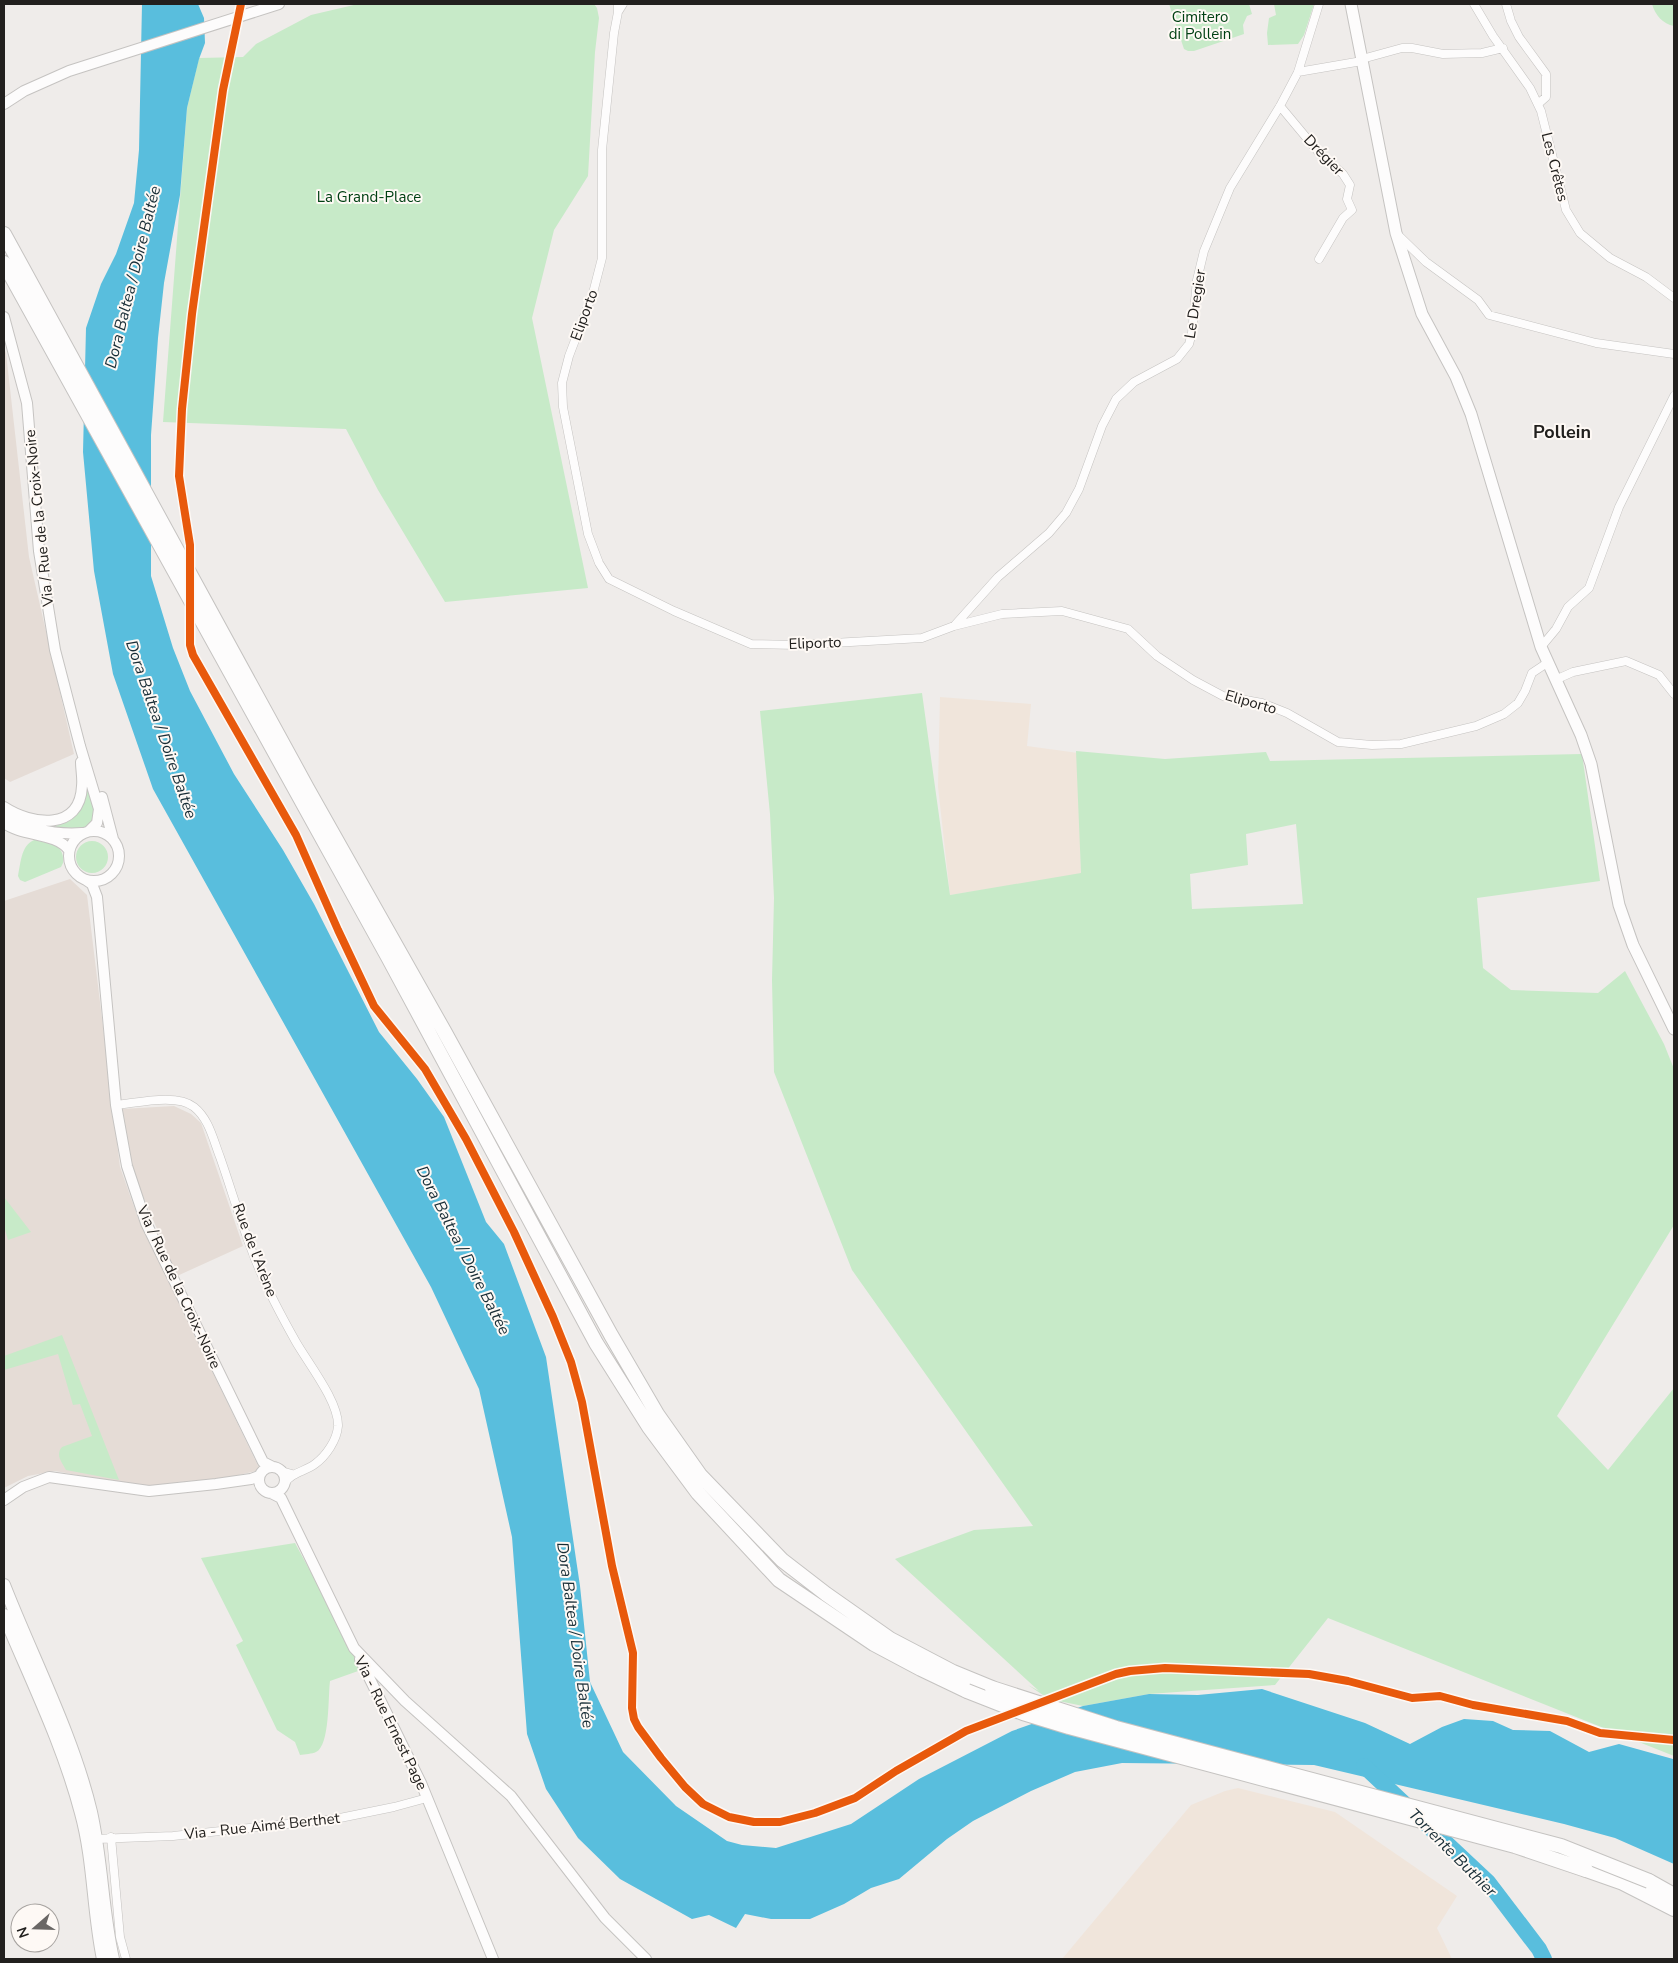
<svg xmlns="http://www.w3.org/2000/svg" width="1678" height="1963" font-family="'Nunito Sans',sans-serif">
<rect width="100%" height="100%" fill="#efecea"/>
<path fill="#e5dcd6" d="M4 347 6 353 29 557 74 754 10 782 4 778Z
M70 879 87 895 120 1167 138 1218 260 1470 212 1481 150 1488 55 1471 28 1476 4 1488V901Z
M174 1106 191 1114 201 1123 243 1246 177 1276 129 1163 122 1109Z"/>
<path fill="#f0e5db" d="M940 697 1031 704 1027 746 1078 753 1081 875 950 895 938 787Z
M1238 1788 1335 1812 1457 1896 1437 1928 1452 1959H1062L1191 1805 1225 1791Z"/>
<path fill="#c7eac8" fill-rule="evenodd" d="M358 4H594L597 8 599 18 595 52 588 176 554 230 532 318 588 588 445 602 378 490 346 429 163 422 187 108 199 58 243 57 256 44 311 15Z
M1169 4H1249L1252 14 1247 16 1243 25 1244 34 1194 51H1188L1184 49Z
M1274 4H1314L1304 35 1298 44 1268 45 1267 33 1269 18 1276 15Z
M1652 4H1674V26C1663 24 1655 15 1652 4Z
M922 693 950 895 1081 873 1076 751 1165 759 1266 752 1270 761 1582 754 1600 881 1477 898 1483 968 1511 990 1598 993 1625 971 1664 1044 1674 1069V1225L1557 1416 1608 1470 1674 1388V1756L1328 1618 1275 1685 1149 1694 1083 1706 1049 1699 1028 1685 1039 1691 895 1559 974 1530 1033 1526 852 1270 774 1072 772 980 774 898 770 814 760 711ZM1296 824 1303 904 1192 909 1190 874 1248 865 1246 834Z
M87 787C102 822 90 839 53 826 79 822 80 810 87 787Z
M37 839C51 843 65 845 63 863L61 867 25 882 20 880 18 876C21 862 21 843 37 839Z
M76 857a16 16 0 1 1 32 0a16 16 0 1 1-32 0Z
M4 1197 31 1232 8 1240 4 1226Z
M62 1335 119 1480 66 1470C62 1462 55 1455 62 1447L92 1436 80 1404 73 1405 58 1354 4 1370V1356Z
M295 1543 328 1604 361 1670 330 1681C328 1696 330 1746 316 1752 312 1754 305 1754 300 1755L295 1742 277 1730 236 1645 243 1641 201 1558Z"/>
<path fill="#59bedd" d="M142 4H198L204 18 205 43 199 59 187 108 180 195 164 283 158 338 151 435V576L173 648 190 691 234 774 283 850 314 904 379 1032 417 1079 444 1117 486 1222 504 1244 546 1357 580 1586 590 1682 623 1752 676 1806 727 1841 742 1845 776 1848 851 1824 919 1779 1012 1731 1083 1706 1149 1694 1198 1695 1262 1689 1365 1723 1410 1744 1442 1727 1464 1719 1493 1721 1513 1730 1550 1731 1589 1752 1619 1744 1673 1759 1674 1864 1615 1838 1564 1824 1314 1765 1122 1763 1075 1772 1031 1791 973 1821 947 1839 899 1879 871 1888 844 1904 810 1919H771L745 1914 736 1928 709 1915 692 1919 620 1879 578 1838 546 1789 527 1734 512 1537 479 1389 431 1287 153 789 113 674 94 571 83 452 86 328 101 284 116 254 134 203 139 150Z"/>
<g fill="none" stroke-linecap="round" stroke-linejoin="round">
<path stroke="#59bedd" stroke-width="16" d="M1364 1766 1488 1882 1539 1949 1544 1959"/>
<defs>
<path id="minor" d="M618 4V12L623 4
M1474 4 1493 36 1530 88 1541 111 1566 210 1580 233 1610 258 1646 277 1674 298
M1506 4 1511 21 1519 37 1546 74V97L1538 104
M618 12 614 33 602 150V258L593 293 569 356 562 383 563 407 588 534 599 563 609 579 674 611 751 644 797 645 922 638 954 626 1002 614 1062 611 1128 629 1157 656 1193 680 1223 696 1262 703 1287 713 1338 742 1372 745 1401 744 1476 726 1504 714 1518 703 1525 691 1532 673 1547 663
M1362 59 1402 48H1412L1443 54 1482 53 1503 48
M1298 72 1362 61
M1280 106 1320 154 1343 174 1350 185 1347 199 1352 210 1343 218 1319 259
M1397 234 1426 262 1478 300 1489 315 1596 343 1674 354
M955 625 998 577 1049 533 1066 513 1079 489 1102 426 1116 399 1134 382 1177 359 1189 344 1192 333 1197 280 1204 251 1230 188 1280 106 1298 72 1319 4
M1541 647 1556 629 1568 607 1589 588 1619 507 1674 396
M1555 680 1573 672 1626 661 1659 675 1674 694
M116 1105C137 1103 177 1093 194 1107 209 1119 213 1139 220 1157 233 1194 244 1234 260 1271 270 1295 283 1319 296 1342 308 1363 339 1402 338 1426 337 1440 326 1456 315 1464 304 1472 292 1472 284 1484
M281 1471 292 1474
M111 1837 120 1937 126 1959
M96 1839 173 1836 335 1819 394 1807 427 1798"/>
<path id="tertiary" d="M4 104 24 91 69 71 279 4
M4 317 27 403 39 551 55 650 80 746 99 809 97 823 89 831
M102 797 113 839
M4 807C31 825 80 832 82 786 83 778 81 770 81 762
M4 815C27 828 55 835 82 833
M4 823C23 837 55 832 69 850
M69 856a25 25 0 1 1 50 0a25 25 0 1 1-50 0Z
M86 880 92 884 97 897 116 1105 127 1166 146 1223 263 1462 273 1467
M259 1480a13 13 0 1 1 26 0a13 13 0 1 1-26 0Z
M271 1493 281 1498 354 1648 405 1701 511 1796 605 1918 646 1959
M4 1500 23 1487 49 1477 149 1491 216 1484 251 1479 259 1476
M360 1659 421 1783 493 1959"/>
<path id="secondary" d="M1351 4 1396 233 1422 314 1456 377 1471 414 1541 647 1581 735 1591 764 1619 905 1633 945 1674 1029"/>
<path id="primary" d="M4 1585C33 1659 73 1736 91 1812 102 1861 102 1911 113 1959
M4 1615C31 1680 63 1744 81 1813 94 1860 93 1911 103 1959"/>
<path id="motorway" d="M4 234 307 788 444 1031 611 1335 657 1414 700 1475 782 1560 826 1594 890 1639 953 1672 992 1688
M4 263 388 957 596 1343 649 1427 698 1493 779 1580 874 1644 921 1669 967 1691
M1586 1870 1623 1883 1674 1909
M1649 1881 1674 1895"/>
</defs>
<use href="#minor" stroke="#c5c3c1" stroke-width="9"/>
<use href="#tertiary" stroke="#c5c3c1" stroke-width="12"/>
<use href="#secondary" stroke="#c5c3c1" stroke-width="13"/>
<use href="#primary" stroke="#c5c3c1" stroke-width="14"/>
<use href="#motorway" stroke="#c5c3c1" stroke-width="16"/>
<use href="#minor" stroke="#fdfcfc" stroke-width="8"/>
<use href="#tertiary" stroke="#fdfcfc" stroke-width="10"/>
<use href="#secondary" stroke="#fdfcfc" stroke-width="11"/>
<use href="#primary" stroke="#fdfcfc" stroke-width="12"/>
<use href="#motorway" stroke="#fdfcfc" stroke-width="14"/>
<defs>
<path id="motorway-bridge" d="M992 1688 1116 1728 1561 1846 1649 1881
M967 1691 1023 1713 1069 1727 1515 1846 1586 1870"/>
</defs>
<use href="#motorway-bridge" stroke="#c5c3c1" stroke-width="16" stroke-linecap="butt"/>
<use href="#motorway-bridge" stroke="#fdfcfc" stroke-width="14"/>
<defs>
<path id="cycleway" d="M241 4 223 90 192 314 182 409 179 476 190 545V645L193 655 296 835 338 930 374 1006 425 1069 466 1139 514 1232 553 1317 571 1362 582 1402 612 1566 633 1653 632 1708 634 1719 638 1727 661 1758 685 1787 703 1804 729 1817 754 1822H780L815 1813 855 1798 896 1771 966 1731 1116 1674 1130 1671 1165 1668 1309 1674 1348 1681 1412 1698 1440 1696 1473 1705 1567 1721 1600 1733 1674 1740"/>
</defs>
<use href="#cycleway" stroke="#fef9f5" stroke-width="11"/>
<use href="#cycleway" stroke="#e8590c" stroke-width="8"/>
</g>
<g text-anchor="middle" stroke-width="4" stroke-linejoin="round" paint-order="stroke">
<g font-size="15" fill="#004013" stroke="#fef9f5">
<text x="1200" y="22">Cimitero<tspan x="1200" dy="17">di Pollein</tspan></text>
<text x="369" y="202">La Grand-Place</text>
</g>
<g font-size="15" fill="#22201e" stroke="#fef9f5">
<text transform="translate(1324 155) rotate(46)" y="5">Drégier</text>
<text transform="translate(1555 167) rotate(76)" y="5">Les Crêtes</text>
<text transform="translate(1195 304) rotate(-81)" y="5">Le Dregier</text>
<text transform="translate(584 315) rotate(-70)" y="5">Eliporto</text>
<text transform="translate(39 518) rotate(-96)" y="5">Via / Rue de la Croix-Noire</text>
<text transform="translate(815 643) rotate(-2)" y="5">Eliporto</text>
<text transform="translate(1251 702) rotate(16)" y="5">Eliporto</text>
<text transform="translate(255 1250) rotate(69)" y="5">Rue de l'Arène</text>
<text transform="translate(179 1287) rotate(65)" y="5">Via / Rue de la Croix-Noire</text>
<text transform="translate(391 1723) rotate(64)" y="5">Via - Rue Ernest Page</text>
<text transform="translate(262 1826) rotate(-6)" y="5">Via - Rue Aimé Berthet</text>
</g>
<g font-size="16" font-style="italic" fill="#182d36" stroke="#fef9f5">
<text transform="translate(132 277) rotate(-76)" y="6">Dora Baltea / Doire Baltée</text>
<text transform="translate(162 729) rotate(71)" y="6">Dora Baltea / Doire Baltée</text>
<text transform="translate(464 1250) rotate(63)" y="6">Dora Baltea / Doire Baltée</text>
<text transform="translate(576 1635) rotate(82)" y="6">Dora Baltea / Doire Baltée</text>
<text transform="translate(1453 1852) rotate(45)" y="6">Torrente Buthier</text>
</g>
<g font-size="18" font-weight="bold" fill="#22201e" stroke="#fef9f5">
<text x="1562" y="438">Pollein</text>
</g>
</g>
<rect width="1678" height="1963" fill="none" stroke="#22201e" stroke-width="10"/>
<g transform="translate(35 1928) rotate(250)"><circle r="24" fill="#fef9f5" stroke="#a6a29f"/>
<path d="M0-4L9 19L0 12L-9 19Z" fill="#6a6765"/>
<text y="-8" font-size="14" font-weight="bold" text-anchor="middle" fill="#22201e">N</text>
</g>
</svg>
